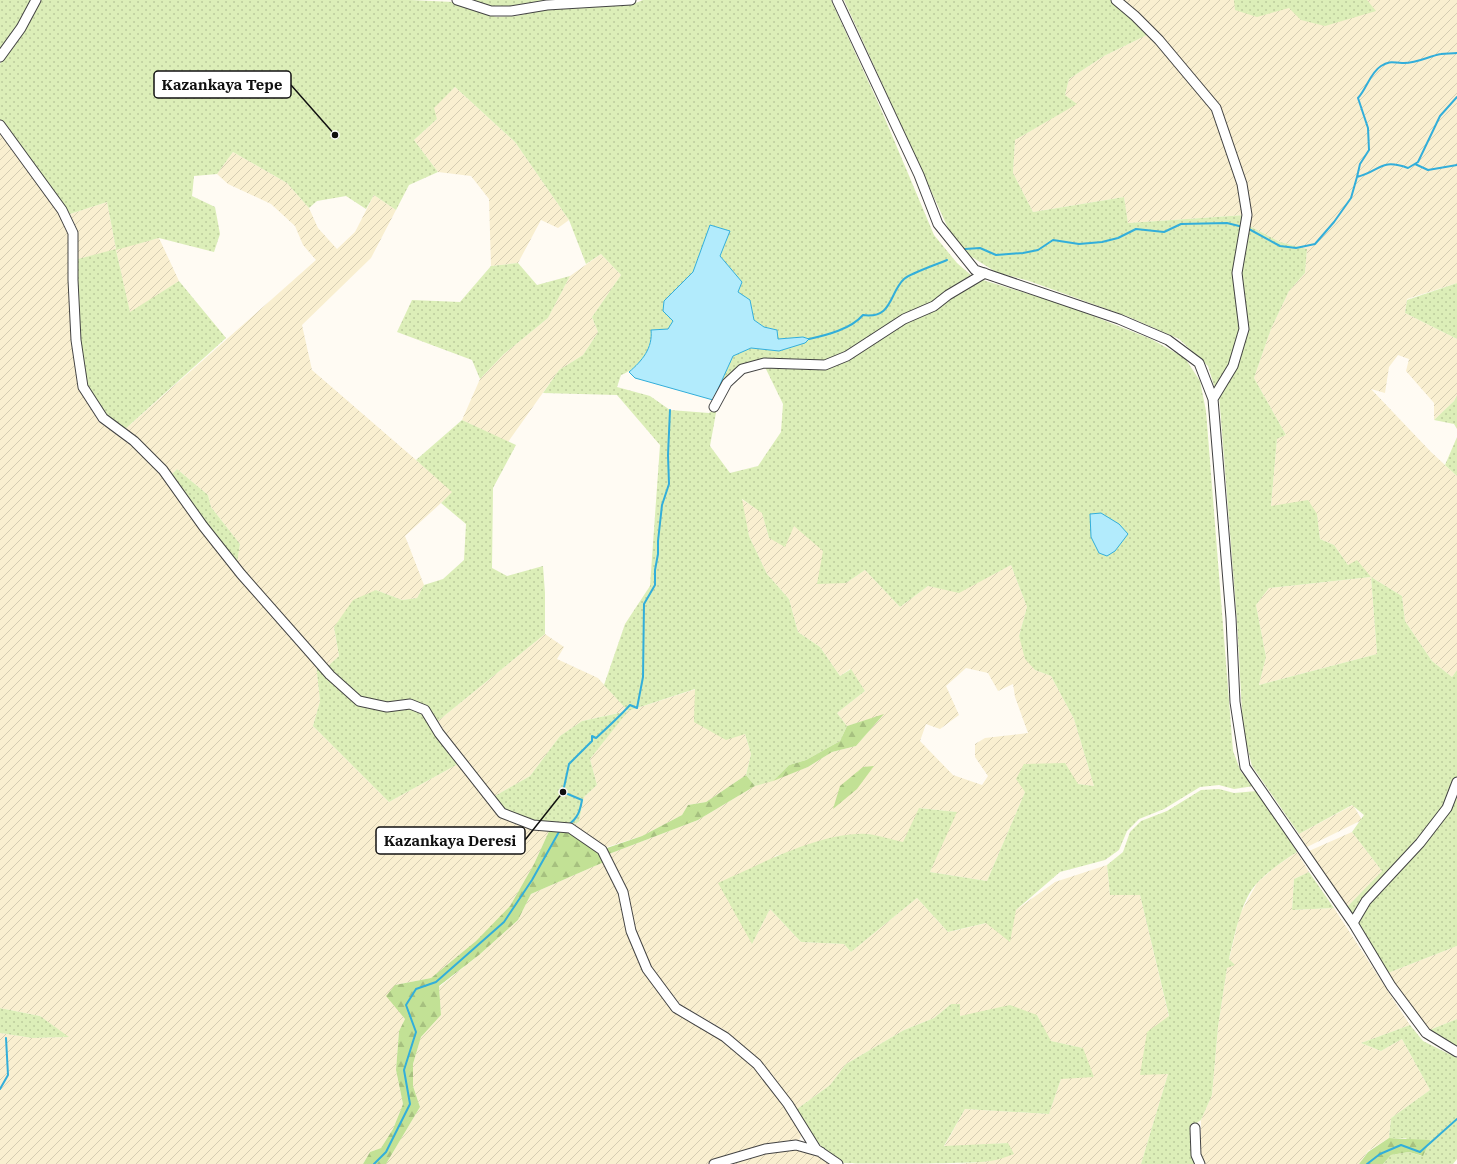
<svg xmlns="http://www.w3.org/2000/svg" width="1457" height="1164" font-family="'IBM Plex Serif',serif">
<defs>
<pattern id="farmland-furrows" width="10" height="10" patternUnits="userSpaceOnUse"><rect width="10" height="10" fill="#f9efd0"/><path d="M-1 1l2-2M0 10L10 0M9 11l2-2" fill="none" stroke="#d4ccb2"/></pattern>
<pattern id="grass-dots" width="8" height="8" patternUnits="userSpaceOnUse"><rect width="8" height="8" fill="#dceeb8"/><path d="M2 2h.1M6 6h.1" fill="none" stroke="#bccb9d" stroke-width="1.8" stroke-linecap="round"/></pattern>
<pattern id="forest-firs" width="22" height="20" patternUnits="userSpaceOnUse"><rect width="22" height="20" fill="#c2e195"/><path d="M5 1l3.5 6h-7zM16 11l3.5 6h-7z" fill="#a6c07f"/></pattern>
</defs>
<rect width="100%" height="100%" fill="#fffbf3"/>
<path fill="url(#farmland-furrows)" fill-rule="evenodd" d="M1120 0H1457V283L1407 299 1405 313 1457 339V395L1454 401 1434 420V403L1406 371 1409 359 1398 355 1389 367 1385 393 1371 389 1431 452 1457 476V670L1452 677 1432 661 1405 621 1402 596 1371 577 1377 654 1259 685 1266 657 1256 605 1269 588 1371 577 1348 565 1334 545 1320 539 1317 514 1271 506 1277 439 1286 435 1254 378 1271 329 1289 291 1305 273 1307 249 1280 242 1248 225 1249 216 1218 106Z
M1149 34 1214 110 1240 184 1245 215 1128 223 1124 197 1033 212 1013 173 1015 140 1076 104 1065 95 1069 79 1104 56Z
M455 87 515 142 569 220 558 228 541 220 518 263 491 266 489 199 471 176 438 172 414 140 437 119 433 108Z
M0 134 58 212 69 235 68 279 72 347 78 388 99 422 131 445 159 473 229 565 316 664 320 701 313 726 389 802 458 764 501 816 550 829 534 864 510 906 476 941 431 978 395 985 405 1019 399 1031 396 1070 403 1104 393 1129 381 1148 370 1152 363 1164H0V1033L32 1038 68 1037 40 1016 0 1008Z
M233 152 287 183 309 208 318 228 337 249 355 232 374 195 396 210 371 258 302 325 312 370 453 492 405 536 424 585 417 598 402 600 376 590 334 627 339 656 328 666 237 563 240 544 211 507 208 495 177 469 170 476 123 431 316 260 303 245 295 226 271 204 228 184 217 174Z
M107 202 116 249 159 238 179 281 130 313 116 250 78 259V231L70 214Z
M601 254 621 275 592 317 598 332 583 355 559 370 508 442 462 420 480 379 504 354 548 318 570 276Z
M741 499 762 512 769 538 794 525 824 551 846 583 865 570 900 607 928 586 959 592 1011 565 1027 607 1019 636 1035 670 1051 676 1074 719 1094 786 1078 784 1025 792 987 881 930 872 956 812 920 808 903 843 867 834 775 856 752 944 770 909 801 942 844 944 851 952 917 898 948 932 958 930 986 923 1016 910 1055 882 1107 865 1110 895H1140L1169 1017 1168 1074 1141 1164H958L990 1161 1008 1143 944 1147 965 1109 1049 1114 1061 1079 1083 1048 1050 1041 1037 1015 960 1016 951 1004 934 1018 904 1030 846 1064 830 1085 797 1109 771 1073 747 1049 723 1029 681 1005 651 967 635 931 609 854 698 820 755 786 808 767 832 752 856 746 883 715 847 726 837 713 865 691 850 669 840 676 820 647 798 632 789 599 767 574 749 536ZM966 668 988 673 998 691 1013 684 1015 697 1028 733 985 738 975 744V757L988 776 982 785 953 775 920 741 926 724 940 729 959 715 946 686Z
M545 634 564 647 557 659 598 678 628 711 696 689 745 734 751 754 746 775 706 802 688 805 682 815 642 836 604 848 572 826 579 822 584 797 597 785 590 759 627 711 582 721 560 736 530 776 493 797 462 758 438 721Z
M1353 805 1362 820 1307 847 1299 834Z
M1352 832 1382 871 1347 907 1309 851Z
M1297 852 1309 872 1294 879 1292 910 1334 908 1410 1025 1361 1043 1381 1051 1402 1039 1430 1090 1391 1118 1389 1138 1368 1151 1359 1164H1204L1201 1156V1120L1212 1095 1218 1027 1227 968 1240 914 1257 883 1275 867Z
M604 862 622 896 647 969 676 1008 757 1064 803 1133 796 1145 766 1153 795 1148 821 1156 836 1164H386L420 1107 413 1086V1064L421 1037 441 1015 439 987 479 955 518 920 531 894Z
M1457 946V1019L1427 1031 1401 996 1388 973Z"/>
<path fill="url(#grass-dots)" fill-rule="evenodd" d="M0 0H31L19 24 0 51Z
M40 0H410L453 2 496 17 517 16 549 8 633 4 643 0H831L880 107 934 235 957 263 972 276 933 302 898 319 846 354 825 364 763 360 741 367 725 382 716 401 713 400 733 356 751 348 779 351 805 343 809 339 803 337 778 339 777 330 764 327 754 320 750 300 738 292 742 282 720 256 730 231 710 225 693 272 664 301 663 311 673 321 668 330 652 331C653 350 639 368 621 375L617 387 650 396 670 410 709 413 717 407 710 446 730 473 758 466 781 432 783 404 764 365 825 368 850 359 879 337 906 321 937 309 951 298 983 280 1068 306 1151 339 1185 358 1200 381 1206 411 1233 751 1241 772 1254 786 1234 789 1219 785 1200 787 1164 809 1139 819 1127 831 1119 850 1105 860 1060 872 1016 910 1010 942 986 923 948 932 917 898 851 952 844 944 801 942 770 909 752 944 718 883C758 865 823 831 867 834 879 835 892 840 903 842L919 808 957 812 930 872 987 881 1025 792 1016 779 1024 764 1065 763 1078 784 1094 786 1074 719 1051 676 1035 670 1025 659 1019 636 1027 607 1011 565 959 593 928 586 900 607 865 570 846 583 817 584 823 551 794 526 785 547 769 538 762 513 742 499 749 536 767 574 789 599 798 632 820 647 840 676 851 669 865 691 837 713 847 726 840 741 806 760 789 765 773 781 755 786 746 775 751 754 745 734 726 740 694 722 695 689 628 711 590 759 597 785 584 797 579 822C564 830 515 821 503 810 499 806 496 801 493 797L530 776 560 736 582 721 628 711 604 685 625 624 650 586 660 445 617 395 543 393 559 370 583 355 598 332 592 317 621 275 601 254 586 264 569 220 515 142 455 87 434 108 437 119 414 140 438 172 409 185 396 210 374 195 366 209 346 196 317 201 309 208 287 183 233 152 217 174 194 176 192 196 215 207 220 234 214 252 159 238 116 250 130 312 179 281 226 338 123 431 104 416 85 387 78 340 75 278 78 259 116 249 107 202 70 214 0 120V64Z
M472 0H588L513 9 493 7Z
M844 0H1113L1149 34 1104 56 1069 79 1065 95 1077 104 1015 140 1013 173 1033 212 1124 197 1128 223 1245 215 1233 275 1242 329 1230 365 1215 389 1208 366 1179 339 1129 317 1029 281 996 272 967 254 948 228Z
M1234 0H1367L1376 11 1325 26 1301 20 1289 8 1257 17 1235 10Z
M1248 225 1280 242 1307 249 1305 273 1289 291 1271 329 1254 378 1286 435 1277 439 1271 506 1308 500 1317 514 1320 539 1334 545 1348 565 1357 560 1371 577 1402 596 1405 621 1432 661 1452 677 1457 670V777L1444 808 1364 898 1354 916 1347 907 1382 871 1352 832 1364 815 1352 805 1299 834 1252 766 1243 731 1237 621 1219 395 1247 330 1240 273ZM1371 577 1377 654 1259 685 1266 657 1256 605 1269 588Z
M518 263 537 285 570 276 548 318 504 354 480 379 472 360 397 332 412 300 460 302 491 266Z
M1457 283V339L1405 313 1407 300Z
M1457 395V429L1454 424 1434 420 1454 401Z
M462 420 516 445 493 488 492 568 507 576 543 566 545 593V634L438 721 427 706 409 699 386 702 360 697 328 666 339 656 334 627 353 600 376 590 402 600 417 598 424 585 443 579 464 560 466 524 441 503 452 492 416 460Z
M1457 437V476L1445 465Z
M177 469 208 495 211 507 240 544 237 563 170 476Z
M316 664 357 704 386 712 408 707 423 713 458 764 389 802 313 726 320 701Z
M1219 789 1234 793 1257 791 1297 852C1283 861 1270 870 1258 882 1241 899 1235 935 1229 959L1235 965 1227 968 1218 1027 1212 1095 1201 1120 1191 1127 1196 1164H1141L1168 1074 1140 1075 1147 1032 1169 1016 1140 895H1110L1107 865 1123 852 1130 832 1141 821 1167 811 1201 790Z
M1457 790V946L1388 973 1356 922 1368 902Z
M1309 872 1334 908 1292 910 1294 879Z
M951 1004H960V1016L1010 1005 1037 1015 1051 1041 1083 1048 1094 1077 1061 1079 1049 1114 965 1109 944 1146 1008 1143 1014 1154C1006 1157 998 1160 990 1161 975 1164 853 1164 844 1163 823 1152 806 1132 797 1109L830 1085 846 1064 904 1030 934 1018Z
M0 1008 40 1016 69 1037 32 1038 0 1033Z
M1457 1019V1047L1427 1031Z
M1410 1025 1423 1041 1457 1058V1159L1453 1164H1383L1391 1155 1409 1152 1422 1156 1406 1138H1389L1391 1118 1430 1090 1402 1039 1381 1051 1361 1043Z"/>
<path fill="url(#forest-firs)" d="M884 714 856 746 832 752 808 767 773 781 789 765 806 760 840 741 847 726Z
M874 766 857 789 833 809 840 786 863 767Z
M746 775 755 786 698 820 609 854 604 849 642 836 682 815 688 805 706 802Z
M550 829 569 831 599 852 604 862 531 894 518 920 479 955 439 986 441 1015 421 1037 413 1064V1086L420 1107 386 1164H363L370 1152 381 1148 393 1129 403 1104 396 1070 399 1031 405 1019 386 996 395 985 431 978 476 941 510 906 534 864Z
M1389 1138 1430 1140 1423 1156 1409 1152 1391 1155 1383 1164H1359L1368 1152Z"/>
<path fill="#b2ebfc" stroke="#32aeda" d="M710 225 730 231 720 256 742 282 738 292 750 300 754 320 764 327 777 330 778 339 803 337 809 339 805 343 779 351 751 348 733 356 713 400 635 378 629 372C642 361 653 348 651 330L668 329 673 321 663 311 664 301 693 272Z
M1101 513 1119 524 1128 534 1115 551 1107 556 1099 553 1091 537 1090 514Z"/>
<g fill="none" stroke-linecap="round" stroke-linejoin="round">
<path stroke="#32aeda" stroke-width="2" d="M1415 164 1428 170 1457 165
M1357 177 1360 164 1369 150 1368 128 1358 98C1367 88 1370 73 1381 66 1390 60 1394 63 1402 63 1416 64 1429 56 1441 54 1446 53 1452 54 1457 53
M1247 228 1280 246 1296 248 1315 244 1334 222 1351 198 1357 177C1381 171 1380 158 1408 168L1418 162 1440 116 1457 97
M965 249 980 248 996 255 1023 253 1038 250 1053 240 1079 244 1102 242 1118 238 1136 229 1164 232 1181 224 1227 223 1243 227
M809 339C827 335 851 329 863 315 893 319 889 293 904 279 911 273 938 264 947 260
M568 825C578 818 580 811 582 800L563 792 569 764 592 741V736L596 738C608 727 619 717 630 705L637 708 643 677 644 604 655 585V570L658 554V541L662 505 669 484 668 455 670 410
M0 1089 8 1075 6 1038
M374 1164 386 1152 410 1104 404 1070 416 1032 406 1005 416 989 436 982 504 922 532 880 560 830
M1367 1164 1380 1154 1401 1145 1420 1152 1457 1119"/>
<defs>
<path id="minor" d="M457 0 491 11H511L547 5 631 0
M837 0 919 175 938 224 975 270 1119 319 1168 340 1199 363 1213 399 1231 618 1235 702 1245 767 1353 923 1391 986 1426 1033 1457 1052
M1116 0 1135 16 1159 40 1216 108 1242 184 1247 215 1237 273 1244 329 1233 366 1213 399
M0 57 21 28 36 0
M0 125 62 210 73 233V280L76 340 83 387 103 418 134 441 163 470 203 526 241 574 330 675 359 701 387 707 410 704 425 710 439 733 502 813 533 825 570 828 602 850 623 892 631 931 647 969 676 1008 725 1037 757 1064 788 1104 816 1149 838 1164
M714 407 727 383 742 369 764 363 825 365 847 356 904 319 934 306 948 295 985 273
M1353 923 1366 901 1420 843 1447 808 1457 782
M1195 1128 1196 1155 1200 1164
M714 1164 765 1149 796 1145 821 1152"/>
</defs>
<use href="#minor" stroke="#434343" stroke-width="11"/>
<use href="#minor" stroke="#fff" stroke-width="9"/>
</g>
<path fill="none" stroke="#101010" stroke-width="1.5" d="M335 135L291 85M563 792L525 840"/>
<g fill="#101010" stroke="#fff" stroke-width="1.5">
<circle cx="335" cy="135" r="4"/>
<circle cx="563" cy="792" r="4"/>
</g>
<g fill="#fff" stroke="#101010" stroke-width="1.5">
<rect x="154" y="71" width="137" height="27" rx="4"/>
<rect x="376" y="827" width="149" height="27" rx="4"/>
</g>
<g font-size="15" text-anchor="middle" font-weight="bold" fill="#101010">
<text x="222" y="90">Kazankaya Tepe</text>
<text x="450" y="846">Kazankaya Deresi</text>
</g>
</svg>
